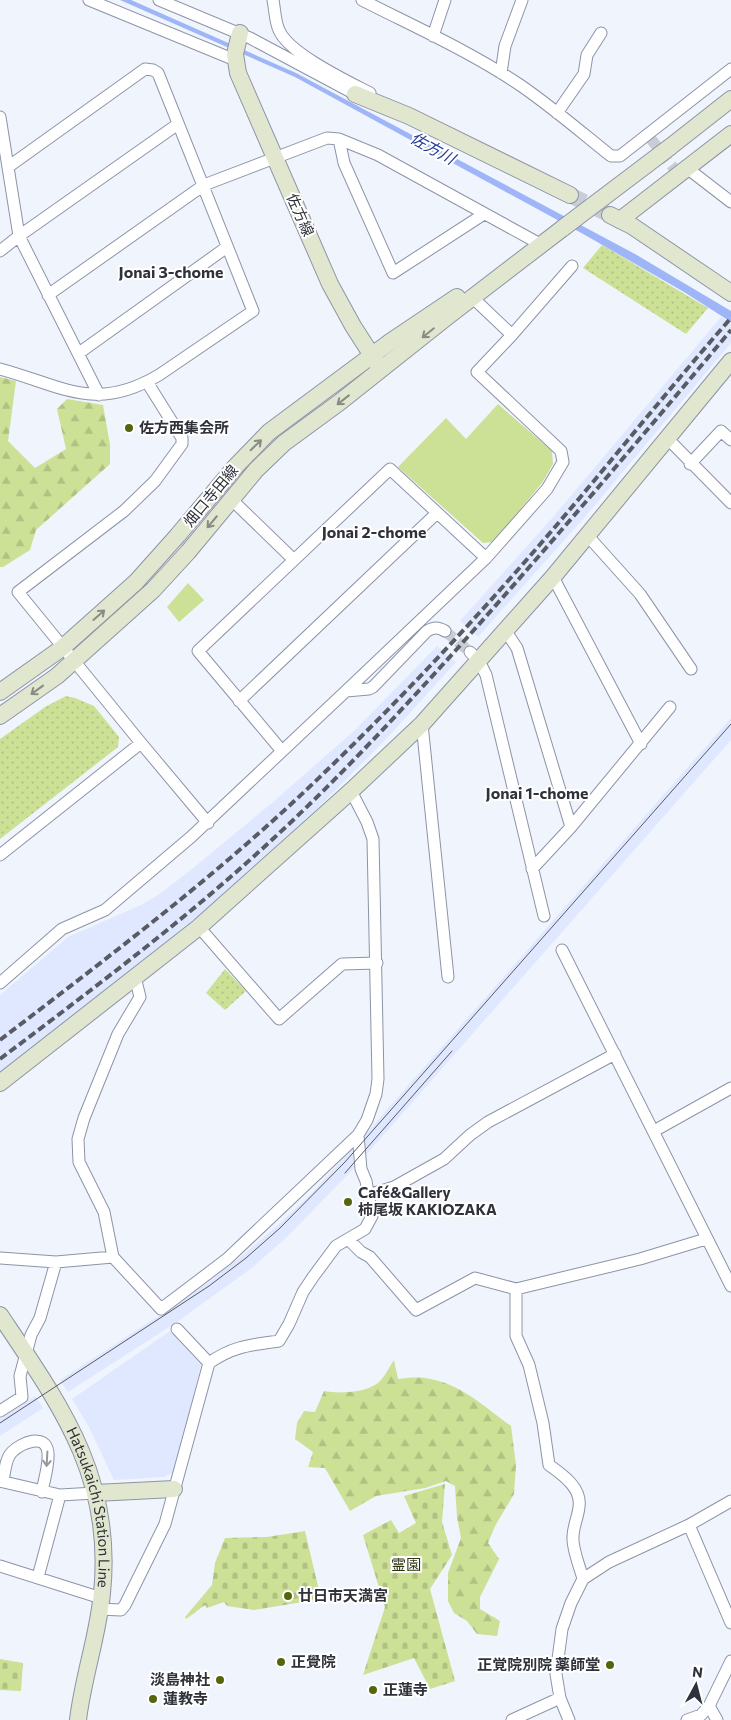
<svg xmlns="http://www.w3.org/2000/svg" width="731" height="1720" font-family="Commissioner,'Noto Sans JP',sans-serif">
<defs>
<pattern id="forest-firs" width="22" height="20" patternUnits="userSpaceOnUse" patternTransform="scale(1.25)"><rect width="22" height="20" fill="#cce096"/><path d="M5 1l3.5 6h-7zM16 11l3.5 6h-7z" fill="#b0c182"/></pattern>
<pattern id="cemetery-stones" width="16" height="16" patternUnits="userSpaceOnUse" patternTransform="scale(1.25)"><rect width="16" height="16" fill="#cce096"/><path d="M2 7V4a2 2 0 0 1 4 0v3zM10 15v-3a2 2 0 0 1 4 0v3z" fill="#b0c182"/></pattern>
<pattern id="park-dots" width="8" height="8" patternUnits="userSpaceOnUse" patternTransform="scale(1.25)"><rect width="8" height="8" fill="#cce096"/><path d="M2 2h.1M6 6h.1" fill="none" stroke="#b0c182" stroke-width="1.8" stroke-linecap="round"/></pattern>
</defs>
<rect width="100%" height="100%" fill="#f0f4fc"/>
<path fill="#dfe8ff" d="M721 317 731 324V343L584 518 478 637 460 621 554 516Z
M437 646 456 662 391 734 318 808 204 911 0 1073V995L68 937 141 905 158 895 187 873 272 803 355 730Z
M731 718V740L365 1156 363 1137Z
M352 1149 354 1168 288 1236 253 1267 177 1322 68 1392 60 1380 169 1309 207 1283 243 1255 278 1225 311 1194Z
M170 1331 201 1365 174 1472 164 1477 114 1480 89 1427 72 1399Z
M35 1396 43 1408 0 1436V1419Z"/>
<path fill="#cce096" d="M498 404 552 451 553 464 542 483 493 542 483 543 398 467 446 418 466 439Z
M188 583 204 600 179 622 167 607Z"/>
<path fill="url(#forest-firs)" d="M0 377 16 381 8 441 35 468 66 449 57 409 67 399 103 405 110 445V464L36 530 30 550 3 567H0Z
M394 1360 398 1379C406 1378 416 1377 425 1378 461 1383 483 1406 511 1426L516 1465 514 1494 495 1526 488 1543 499 1559 480 1597V1609L500 1621 497 1636 477 1634 467 1621 454 1613 448 1601V1573L461 1538 457 1517 455 1486 446 1481 425 1488 376 1496 350 1511 325 1468 308 1467 313 1452 295 1439 297 1423 304 1411 315 1412 324 1391C339 1394 370 1393 381 1380 386 1374 390 1366 394 1360Z"/>
<path fill="url(#cemetery-stones)" d="M445 1484 442 1522 452 1555 430 1589 455 1681 430 1689 414 1658 363 1675 385 1607 363 1535 391 1520 399 1533 416 1523 404 1496Z
M305 1531 321 1599 254 1610 227 1606 224 1602 207 1608 205 1605 186 1619 185 1617 212 1585 215 1563 225 1538 267 1537Z
M0 1659 23 1663 21 1691 0 1690Z"/>
<path fill="url(#park-dots)" d="M602 245 708 308 686 334 583 268Z
M66 696 75 698 94 706 119 737 118 747 0 839V739L45 707Z
M225 969 246 991 225 1010 206 993Z"/>
<path fill="#9eb5f7" d="M120 0H131L296 73 635 254 731 311V322L684 292 585 235 295 77Z"/>
<g fill="none" stroke-linecap="round" stroke-linejoin="round">
<path stroke="#c9cdd5" stroke-width="11" stroke-dasharray="11 5.5" stroke-linecap="butt" d="M651 139 676 171
M445 631 470 652"/>
<path stroke="#c9cdd5" stroke-width="16" stroke-dasharray="16 8" stroke-linecap="butt" d="M570 195 610 215"/>
<defs>
<path id="street" d="M89 0 235 60
M159 0 250 38 355 94
M273 0C275 10 275 22 279 30 288 53 347 81 370 93
M362 0C415 27 471 52 520 85 552 107 581 132 611 156H620L731 69
M433 36 445 0
M501 73 505 46 522 0
M557 113 584 74 587 55 601 33
M0 117 19 236 0 251
M339 139 344 163 393 273 484 214
M687 168 731 202
M48 295 204 185 327 138 339 139 378 155 540 244
M473 298 512 335 477 372 561 451 563 462 547 489 486 558
M512 335 572 266
M79 353 227 247
M0 369C63 386 95 413 159 375L253 311 158 73 153 70 145 69 8 167
M147 382 182 438V444L155 481 124 511 18 592 141 743 208 823
M99 395 19 236 178 124
M668 439 731 503
M690 464 721 431 731 440
M231 499 294 560
M587 535 640 594 691 669
M553 577 641 744
M505 630 517 648 571 827
M470 652 479 661 486 675 544 916
M239 701 437 513
M422 724 448 977
M282 751 198 651 390 469 486 558 346 691
M0 855 141 743
M532 869 571 827 670 707
M199 927 279 1019 342 964 377 963
M562 950 731 1286
M135 977 140 997 118 1034 84 1118 78 1139 79 1162 104 1212 113 1257 161 1309 227 1259 358 1135 367 1120 376 1094 378 1079 373 839 367 822 351 791
M0 983 62 929 105 910 191 837 346 691 369 689 373 687 427 631C434 627 438 627 445 631
M654 1131 731 1088
M368 1195 394 1187 444 1159 470 1135 488 1122 615 1054
M348 1239 361 1252 370 1257 416 1310 475 1278 516 1289V1336L529 1365 543 1423 549 1465C563 1475 582 1488 579 1507 578 1517 573 1527 573 1537 572 1549 580 1567 583 1579
M0 1258 56 1262 113 1257
M516 1289 640 1259 706 1239
M209 1363C233 1346 250 1345 279 1341L289 1324 303 1292 313 1277 336 1246 365 1229 372 1216 366 1181 361 1169 358 1135
M0 1411 22 1397 20 1376 31 1335 40 1318 56 1262
M0 1481 60 1495 95 1493
M3 1481C5 1472 5 1459 12 1452 21 1443 46 1432 48 1453 49 1466 44 1480 42 1492
M689 1525 731 1623
M0 1566 101 1598
M38 1577 60 1495
M99 1609 121 1610 125 1605 165 1524 209 1363 177 1329
M709 1706 717 1720
M512 1720 560 1698
M569 1720 560 1698 556 1674 562 1629 571 1603 583 1579 609 1562 689 1525 731 1501
M687 1720 701 1715 709 1706 731 1661"/>
<g id="secondary">
<path d="M240 33 235 54 238 73 330 284 353 326 378 365"/>
<path d="M355 94 409 116 570 195"/>
<path d="M670 147 731 99"/>
<path d="M610 215 632 226 731 293"/>
<path d="M620 220 731 134"/>
<path d="M0 692 62 648 136 582 178 535 235 467 269 432 390 342 457 297"/>
<path d="M0 716 57 676 153 590 188 552 256 470 284 443 340 402 447 317 563 228"/>
<path d="M0 1083 199 927 351 791 422 724 553 577 731 361"/>
<path id="s1" d="M0 1315C61 1406 114 1478 102 1593 98 1636 83 1677 78 1720"/>
<path d="M95 1493 174 1489"/>
</g>
</defs>
<use href="#street" stroke="#8c94a7" stroke-width="13"/>
<use href="#secondary" stroke="#8c94a7" stroke-width="18"/>
<use href="#street" stroke="#fff" stroke-width="11"/>
<use href="#secondary" stroke="#e1e7cf" stroke-width="16"/>
<path stroke="#585b63" stroke-width="1" d="M345 1173 452 1051
M0 1423 209 1286 246 1258 280 1228 345 1162 731 724"/>
<path stroke="#585b63" stroke-width="4" stroke-dasharray="8 4" stroke-linecap="butt" d="M0 1040C111 955 223 871 324 773 407 693 486 608 561 520 618 453 673 384 731 318
M0 1059C94 988 189 917 275 837 339 778 398 714 456 650 550 545 641 438 731 330"/>
<defs>
<path id="secondary-bridge" d="M563 228 670 147"/>
</defs>
<use href="#secondary-bridge" stroke="#8c94a7" stroke-width="18" stroke-linecap="butt"/>
<use href="#secondary-bridge" stroke="#e1e7cf" stroke-width="16"/>
</g>
<defs><path id="oneway-shaft" d="M-6 0H5M1.5-3L5.5 0L1.5 3" fill="none" stroke-width="1.6" stroke-linecap="round" stroke-linejoin="round" transform="scale(1.25)"/></defs>
<g stroke="#888c84">
<use href="#oneway-shaft" transform="translate(428 333) rotate(141)"/>
<use href="#oneway-shaft" transform="translate(343 400) rotate(142)"/>
<use href="#oneway-shaft" transform="translate(256 445) rotate(-44)"/>
<use href="#oneway-shaft" transform="translate(212 522) rotate(130)"/>
<use href="#oneway-shaft" transform="translate(99 615) rotate(-41)"/>
<use href="#oneway-shaft" transform="translate(37 690) rotate(144)"/>
</g>
<use stroke="#97989c" href="#oneway-shaft" transform="translate(47 1459) rotate(93)"/>
<g fill="#54650d" stroke="#fff" stroke-width="2">
<circle cx="129" cy="428" r="5"/>
<circle cx="348" cy="1202" r="5"/>
<circle cx="288" cy="1596" r="5"/>
<circle cx="281" cy="1662" r="5"/>
<circle cx="610" cy="1665" r="5"/>
<circle cx="220" cy="1680" r="5"/>
<circle cx="373" cy="1690" r="5"/>
<circle cx="153" cy="1699" r="5"/>
</g>
<g text-anchor="middle" stroke-width="4" stroke-linejoin="round" paint-order="stroke">
<g font-size="15" fill="#2f323a" stroke="#fff">
<text transform="translate(300 215) rotate(66)" y="5">佐方線</text>
<text transform="translate(211 496) rotate(-50)" y="5">畑口寺田線</text>
<text dy="5" stroke="none"><textPath href="#s1" startOffset="216">Hatsukaichi Station Line</textPath></text>
</g>
<g font-size="15" font-weight="bold" fill="#2f323a" stroke="#fff" text-anchor="start">
<text x="139" y="433">佐方西集会所</text>
<text x="358" y="1198">Café&amp;Gallery<tspan x="358" dy="17">柿尾坂 KAKIOZAKA</tspan></text>
<text x="298" y="1601">廿日市天満宮</text>
<text x="291" y="1667">正覺院</text>
<text x="600" y="1670" text-anchor="end">正覚院別院 薬師堂</text>
<text x="210" y="1685" text-anchor="end">淡島神社</text>
<text x="383" y="1695">正蓮寺</text>
<text x="163" y="1704">蓮教寺</text>
</g>
<g font-size="15" fill="#2d350e" stroke="#fff">
<text x="406" y="1570">霊園</text>
</g>
<g font-size="16" font-style="italic" fill="#263a96" stroke="#fff">
<text transform="translate(433 148) rotate(29)" y="6">佐方川</text>
</g>
<g font-size="16" font-weight="bold" fill="#2f323a" stroke="#fff">
<text x="171" y="278">Jonai 3-chome</text>
<text x="374" y="538">Jonai 2-chome</text>
<text x="537" y="799">Jonai 1-chome</text>
</g>
</g>
<g transform="translate(696 1685) rotate(7)" stroke="#ffffff" stroke-width="4" paint-order="stroke">
<path d="M0-4L9 19L0 12L-9 19Z" fill="#2f323a"/>
<text y="-8" font-size="14" font-weight="bold" text-anchor="middle" fill="#2f323a">N</text>
</g>
</svg>
